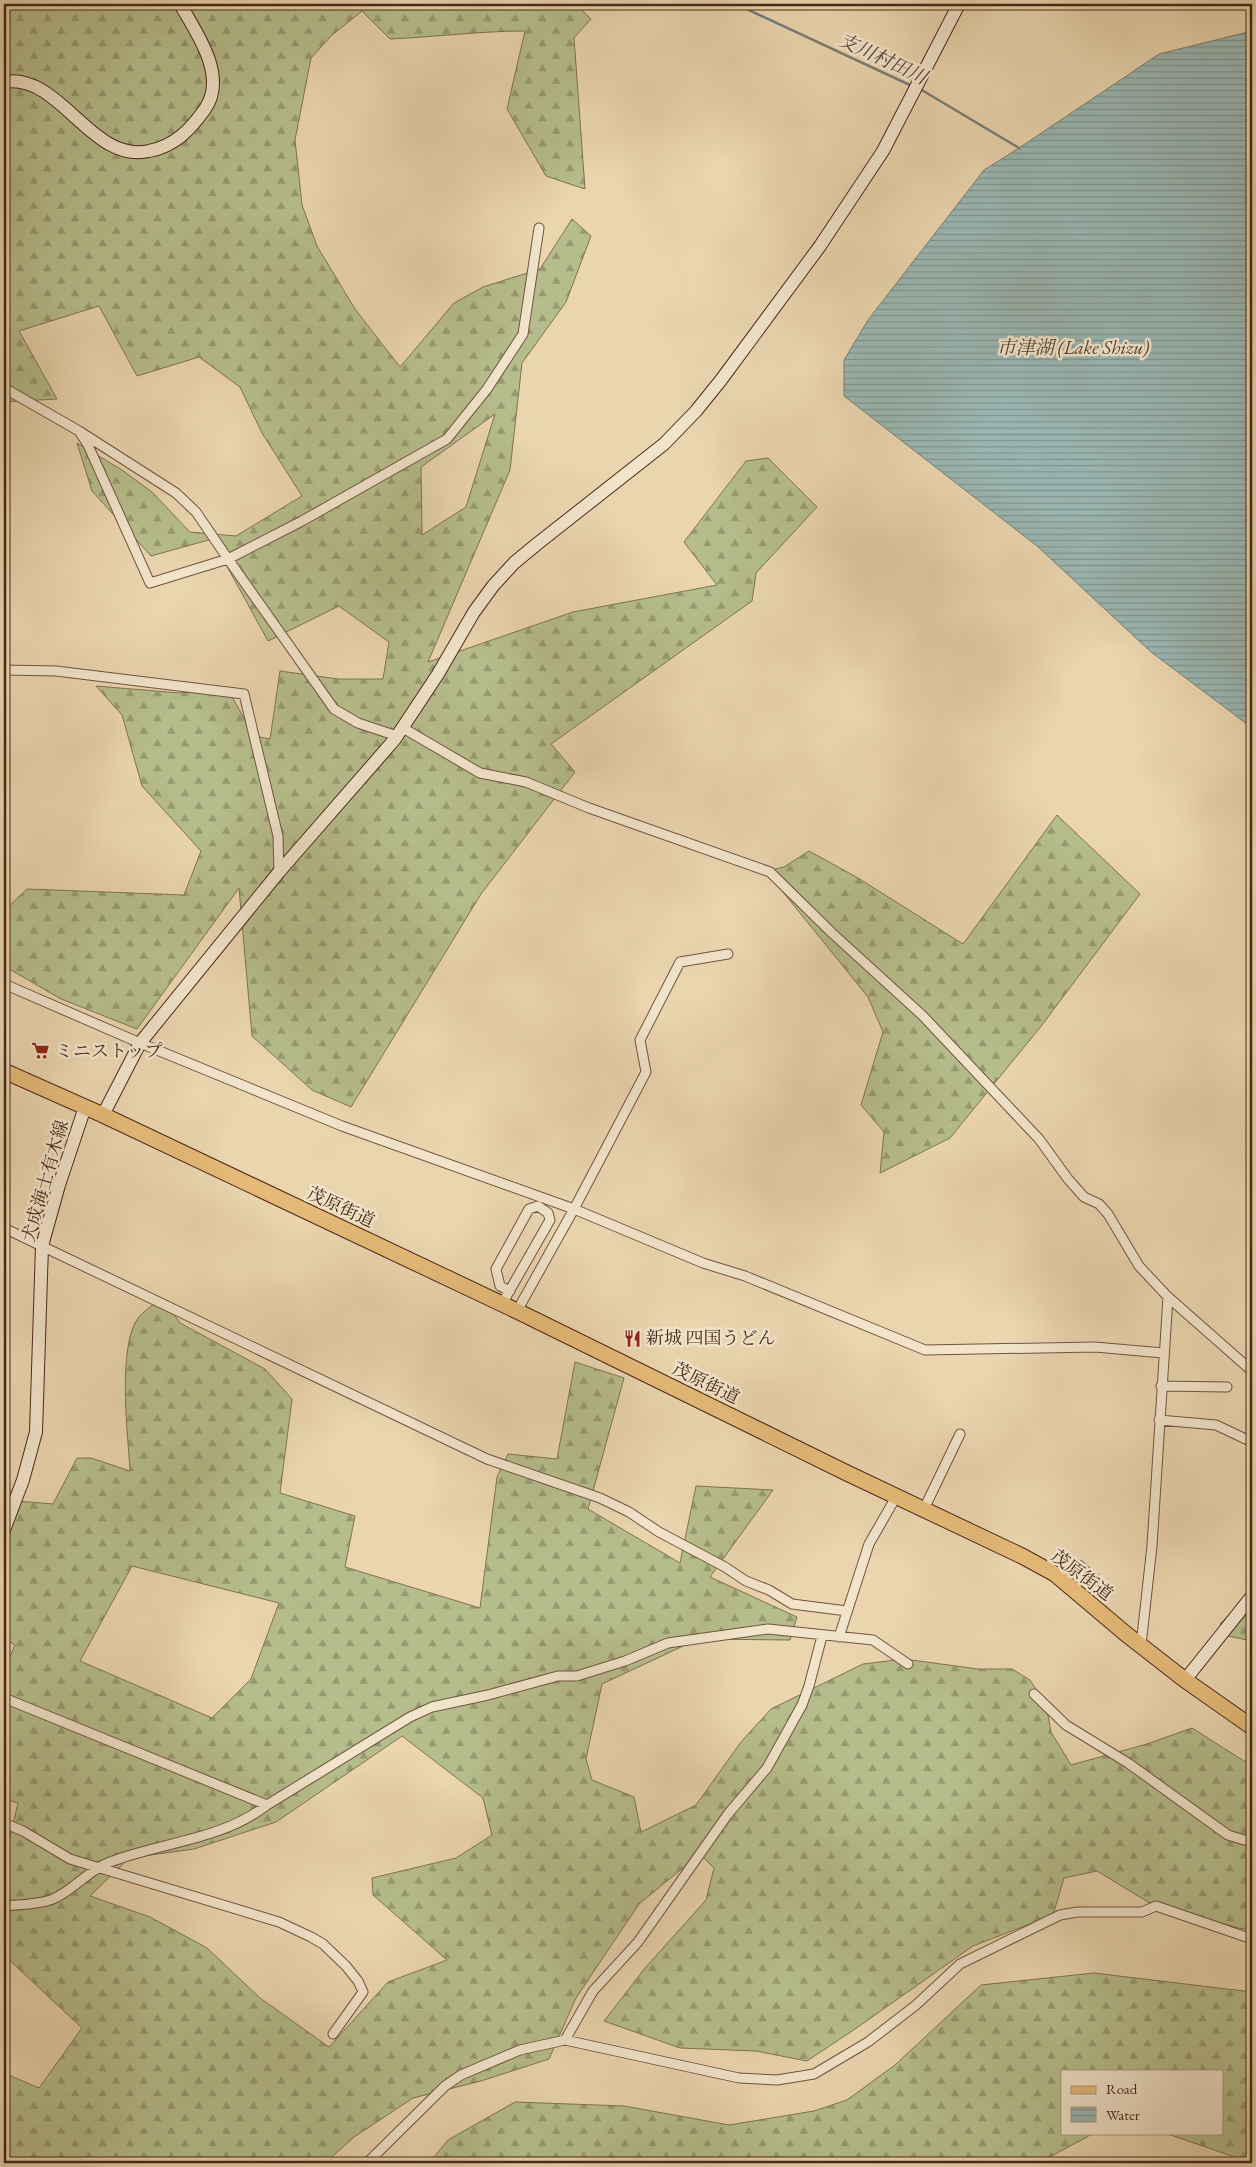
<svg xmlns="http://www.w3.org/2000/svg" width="1256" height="2167" font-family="'EB Garamond','Noto Serif JP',serif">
<defs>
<pattern id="grass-tufts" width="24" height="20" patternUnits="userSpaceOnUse" patternTransform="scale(1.25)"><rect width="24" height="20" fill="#b6bd8c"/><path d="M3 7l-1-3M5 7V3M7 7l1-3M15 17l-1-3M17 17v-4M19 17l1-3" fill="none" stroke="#969a72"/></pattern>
<pattern id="forest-firs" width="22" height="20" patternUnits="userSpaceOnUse" patternTransform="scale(1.25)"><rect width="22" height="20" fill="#b6bd8c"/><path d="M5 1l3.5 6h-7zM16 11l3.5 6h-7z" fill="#969a72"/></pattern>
<pattern id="water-rules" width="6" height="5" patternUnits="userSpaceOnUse" patternTransform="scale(1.25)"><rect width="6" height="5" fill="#9ab7b3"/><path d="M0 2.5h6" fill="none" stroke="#809591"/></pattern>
</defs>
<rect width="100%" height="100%" fill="#ead5af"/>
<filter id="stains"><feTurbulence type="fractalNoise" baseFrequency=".004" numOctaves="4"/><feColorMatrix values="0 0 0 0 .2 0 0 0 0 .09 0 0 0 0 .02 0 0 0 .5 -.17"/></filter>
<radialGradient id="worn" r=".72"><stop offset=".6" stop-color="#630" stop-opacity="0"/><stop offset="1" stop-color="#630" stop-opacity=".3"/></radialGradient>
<path fill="url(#grass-tufts)" stroke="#807252" d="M1081 1560 1101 1577 1089 1588 1072 1573Z"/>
<path fill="url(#forest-firs)" stroke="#807252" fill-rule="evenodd" d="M4 4H576L591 19 574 38 585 189 546 176 507 109 525 31C480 31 435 37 390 39L362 11 332 35 311 58 295 140 302 205 317 246 355 309 400 367 454 303 483 287 540 269 572 219 591 236 566 302 522 363 510 470 428 662 573 612 717 585 684 542 746 461 768 458 817 507 756 573 752 601 551 744 575 772 481 894 351 1107 312 1090 252 1036 239 888 137 1029 61 999 4 966V911L27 889 184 895 201 851 142 786 122 715 96 686 180 693 227 688 254 736 270 739 280 671 338 679H383L389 642 339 606 268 641 212 539 151 556 92 491 77 443 122 470 152 492 190 532 236 536 302 496 262 433 240 387 199 357 137 376 99 306 19 331 57 399 4 402ZM495 414 466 507 422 535 421 467Z
M1057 815 1140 894 1042 1025 950 1138 880 1173 884 1132 861 1105 883 1032 868 997 766 871 784 867 809 851 858 878 963 944Z
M152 1305 169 1307 180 1323 265 1369 292 1399 280 1493 355 1516 345 1567 480 1608 497 1477 508 1454 557 1459 575 1362 624 1378 588 1509 680 1563 696 1486 773 1490 710 1577 797 1617 790 1640 698 1639 602 1684 586 1759 592 1780 634 1797 641 1832 696 1805 741 1742 771 1709 863 1664 904 1659 978 1669H1012L1030 1680 1046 1704 1051 1732 1071 1765 1147 1744 1192 1728 1252 1766V1930L1238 1928 1148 1902 1097 1871 1064 1878 1053 1915 973 1946 855 2029 807 2061 756 2051 680 2048 604 2021 645 1968 706 1900 714 1868 700 1854 639 1904 576 1998 549 2059 481 2081 413 2098 354 2137 325 2163H4V2073L39 2088 82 2028 4 1955V1850L8 1846 18 1803 4 1799V1670L15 1645 4 1638V1500L53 1504 77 1458H91L130 1471C128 1434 117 1348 138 1318 142 1313 148 1309 152 1305ZM132 1566 279 1603 251 1679 212 1718 80 1661ZM402 1736 483 1798 492 1835 456 1858 372 1878 373 1895 447 1960 388 1982 329 2047 260 1998 207 1948 150 1917 90 1896 129 1858 194 1849 276 1822Z
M1252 1591V1641L1228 1636 1220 1624Z
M1094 1973 1252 1992V2163L1165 2133H1222V2071H1062V2133H1094L1039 2163H429L448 2140 515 2102 624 2106 729 2125 814 2111 847 2100 895 2065 981 1985Z"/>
<path fill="url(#water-rules)" stroke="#7a7e75" d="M1252 31V725L1247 724 1151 652 1037 546 844 396V360L868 320 984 170 1019 148 1159 54Z"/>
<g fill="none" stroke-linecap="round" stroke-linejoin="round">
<path stroke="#7a7e75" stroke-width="2.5" d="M730 4 740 6 912 86
M920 89 1019 148"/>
<defs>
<path id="street" d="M4 388 79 431 176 493 196 512 228 559 334 709 358 723 397 736
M79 431 88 445 150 583 228 559 302 521 447 439 487 389 523 334 539 228
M4 670 56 671 244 694 278 836 279 872
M403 728 480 773 526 782 589 808 770 872 832 933 922 1015 1039 1139 1068 1179 1084 1197 1099 1204 1108 1214 1139 1266 1168 1297 1152 1546 1141 1645
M4 984 140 1043 342 1126 574 1209 703 1263 745 1276 925 1350 1095 1347 1163 1353
M4 1228 487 1459 600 1498 629 1512 659 1532 725 1567 746 1581 769 1590 792 1604 847 1611
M1168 1297 1252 1371
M502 1304 550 1220 548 1213 538 1206 529 1209 496 1269 500 1286 510 1291
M517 1311 574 1209 646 1072 640 1040 680 962 728 954
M1161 1386 1227 1387
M1159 1420 1216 1425 1252 1442
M924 1509 960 1434
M839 1637 869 1544 896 1497
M1034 1694 1066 1725 1128 1763 1228 1835 1244 1840 1252 1839
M4 1698 267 1805 410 1717 432 1707 488 1695 558 1676H577L625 1661 668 1643 768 1629 873 1640 908 1664
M4 1823 23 1831 70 1859 279 1922 311 1937 323 1944 346 1966 358 1981 363 1992 333 2034
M4 1906C17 1905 42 1904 53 1899 74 1890 88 1870 110 1862 162 1842 222 1840 267 1805
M565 2040 593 1991 638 1942 728 1814 767 1768 802 1705 809 1686 822 1636
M367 2163 445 2086 461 2075 520 2050 565 2040 739 2078 777 2080 814 2074 868 2042 916 2005 960 1964 1060 1915 1077 1912H1142L1156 1906 1252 1939"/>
<path id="secondary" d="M4 82C60 72 91 164 149 151 175 146 190 130 205 109 228 76 196 32 180 4
M103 1115 140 1043 279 872 395 739 438 674 474 612 493 586 514 563 537 544 664 444 696 411 721 380 820 246 883 151 959 4
M4 1530 23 1480 36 1432 42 1246 59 1185 85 1107
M1185 1680 1252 1596"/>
<path id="primary" d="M4 1071 103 1115 517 1311 849 1474 1022 1556 1055 1574 1126 1634 1185 1680 1252 1727"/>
</defs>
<use href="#street" stroke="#71533e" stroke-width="11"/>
<use href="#secondary" stroke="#492819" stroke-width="14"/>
<use href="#primary" stroke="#492819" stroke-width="17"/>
<use href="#street" stroke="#f1e4cb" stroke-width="9"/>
<use href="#secondary" stroke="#f1e4cb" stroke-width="12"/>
<use href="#primary" stroke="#e5ba78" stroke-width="15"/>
</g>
<defs>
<symbol id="supermarket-bare" viewBox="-9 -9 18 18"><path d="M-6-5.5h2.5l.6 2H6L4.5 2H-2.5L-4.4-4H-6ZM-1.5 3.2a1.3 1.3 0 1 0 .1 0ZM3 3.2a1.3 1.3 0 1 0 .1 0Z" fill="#8f2418" stroke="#f1e4cb" stroke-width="2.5" paint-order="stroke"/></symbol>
<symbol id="restaurant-bare" viewBox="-9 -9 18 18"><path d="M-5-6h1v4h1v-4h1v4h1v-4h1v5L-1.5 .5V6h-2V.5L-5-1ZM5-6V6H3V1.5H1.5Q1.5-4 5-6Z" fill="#8f2418" stroke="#f1e4cb" stroke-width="2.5" paint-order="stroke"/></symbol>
</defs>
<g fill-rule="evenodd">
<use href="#supermarket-bare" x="28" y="1038" width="25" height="25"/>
<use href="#restaurant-bare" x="620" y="1326" width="25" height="25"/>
</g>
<g text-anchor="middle" stroke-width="5" stroke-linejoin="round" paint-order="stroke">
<g font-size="18" fill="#492819" stroke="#f1e4cb" text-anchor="start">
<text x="55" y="1057">ミニストップ</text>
<text x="646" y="1344">新城 四国うどん</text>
</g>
<g font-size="18" fill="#492819" stroke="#f1e4cb">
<text transform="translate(45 1181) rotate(-74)" y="6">犬成海士有木線</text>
<text transform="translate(341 1207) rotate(25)" y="6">茂原街道</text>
<text transform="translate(706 1383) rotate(26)" y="6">茂原街道</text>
<text transform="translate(1082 1575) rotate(37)" y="6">茂原街道</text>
</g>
<g font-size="19" font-style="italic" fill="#594538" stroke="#f1e4cb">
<text transform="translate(883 58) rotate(25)" y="7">支川村田川</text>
<text x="1073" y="354">市津湖 (Lake Shizu)</text>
</g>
</g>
<rect width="1256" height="2167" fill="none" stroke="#ead5af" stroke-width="20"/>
<rect x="5" y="5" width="1246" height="2157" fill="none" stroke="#492819" stroke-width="2.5"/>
<rect x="10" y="10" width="1236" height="2147" fill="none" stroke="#492819"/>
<rect x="1061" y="2070" width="162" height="65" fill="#f1e4cb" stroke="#ae9984"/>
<rect x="1071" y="2086" width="25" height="8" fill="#e5ba78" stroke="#ae9984"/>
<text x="1106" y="2094" font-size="15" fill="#492819">Road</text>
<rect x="1071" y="2107" width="25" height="15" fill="url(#water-rules)" stroke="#ae9984"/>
<text x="1106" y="2120" font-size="15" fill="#492819">Water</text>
<rect width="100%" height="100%" filter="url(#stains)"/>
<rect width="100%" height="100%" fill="url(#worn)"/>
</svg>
